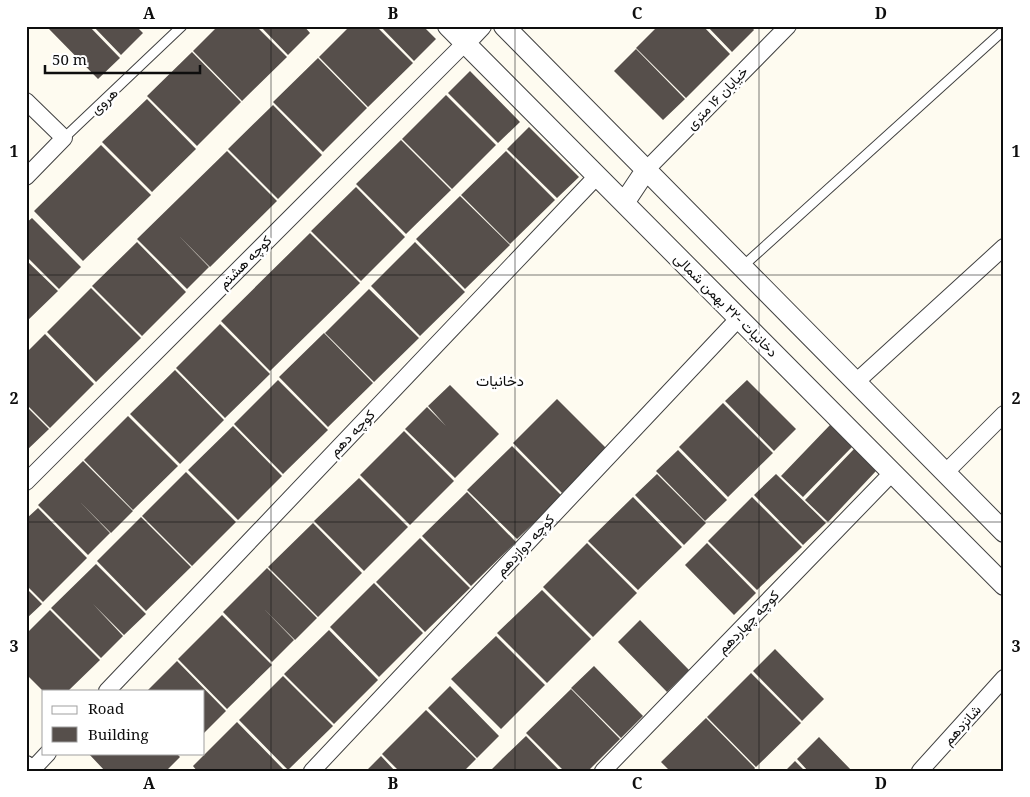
<svg xmlns="http://www.w3.org/2000/svg" width="1030" height="797" font-family="'Noto Serif',Vazirmatn,serif">
<rect width="100%" height="100%" fill="#fefbf0"/>
<path fill="#564f4b" d="M52 26H89L120 58 98 79 49 29Z
M93 26H136L143 33 121 55Z
M218 26H256L287 57 242 101 193 51Z
M260 26H304L310 33 288 55Z
M350 26H376L413 63 368 107 319 57Z
M380 26H423L436 39 414 61Z
M658 26H703L730 54 686 98 636 48Z
M707 26H751L754 30 732 52Z
M636 49 685 99 663 120 614 71Z
M192 52 241 102 197 146 147 96Z
M318 58 367 108 323 152 273 102Z
M470 71 520 122 498 143 448 93Z
M446 95 496 145 452 189 402 139Z
M147 99 196 149 152 192 102 142Z
M273 105 322 155 278 199 228 149Z
M529 127 579 177 557 198 507 149Z
M401 140 451 190 406 234 356 184Z
M101 145 151 195 83 261 34 211Z
M227 151 277 201 210 267 179 236 209 267 187 289 137 239Z
M506 151 555 200 510 244 461 195Z
M356 187 405 237 361 281 311 231Z
M460 196 510 245 465 289 416 239Z
M32 218 81 267 59 289 26 256V223Z
M310 233 360 283 270 371 221 321Z
M137 242 186 292 142 336 92 286Z
M415 242 465 292 420 336 371 286Z
M26 260 58 291 26 322Z
M91 288 141 338 96 382 47 332Z
M369 289 419 338 374 382 325 333Z
M220 324 270 374 225 418 176 368Z
M324 333 373 383 328 427 279 377Z
M45 334 94 384 50 428 26 404V353Z
M175 370 224 420 180 464 130 414Z
M278 380 328 430 283 474 234 424Z
M747 380 796 429 774 451 725 401Z
M450 385 499 434 455 478 405 429 427 407 446 426 428 406Z
M557 399 607 449 562 493 513 443Z
M723 403 773 453 728 497 679 447Z
M26 406 49 429 26 451Z
M128 416 178 466 133 510 84 460Z
M830 425 852 447 803 497 781 476Z
M233 426 282 476 238 520 188 470Z
M404 431 454 481 410 525 360 475Z
M512 446 562 496 517 539 467 490Z
M854 449 876 471 828 522 805 500Z
M678 450 727 500 705 521 656 471Z
M83 461 133 511 111 533 80 502 110 533 88 555 38 505Z
M186 472 236 522 192 566 142 516Z
M657 474 706 523 684 545 635 495Z
M776 474 826 523 803 545 754 495Z
M359 478 408 527 364 571 314 521Z
M467 492 516 542 471 586 422 536Z
M633 497 682 547 638 590 588 541Z
M752 497 802 547 757 590 708 541Z
M38 508 87 558 43 602 26 585V519Z
M141 517 191 567 146 611 97 561Z
M313 523 362 573 318 617 268 567Z
M420 538 470 588 425 632 376 582Z
M587 543 637 593 593 637 543 587Z
M707 543 756 593 734 615 685 565Z
M96 564 146 614 124 635 93 604 123 636 101 658 51 608Z
M267 568 317 618 295 640 264 609 294 640 272 662 223 612Z
M374 583 423 633 379 677 330 627Z
M26 588 42 604 26 619Z
M542 590 591 639 547 683 497 633Z
M50 610 100 660 68 691H43L26 674V634Z
M222 615 272 665 227 709 178 659Z
M640 620 689 670 667 692 618 642Z
M329 630 378 680 334 724 284 674Z
M496 636 545 685 501 729 451 679Z
M775 649 824 699 802 721 753 671Z
M177 661 226 711 204 733V691H147Z
M594 666 643 716 621 738 571 688Z
M751 673 801 723 756 767 707 717Z
M283 676 333 726 288 770 239 720Z
M450 686 499 736 477 758 428 708Z
M571 689 620 739 588 771H564L526 733Z
M426 710 476 759 464 771H399L382 754Z
M706 718 755 768 753 771H670L661 762Z
M237 722 285 771H197L193 766Z
M526 736 560 771H490L503 758Z
M819 737 852 771H808L797 759Z
M88 753H176L180 757 166 771H105Z
M381 756 395 771H366Z
M795 761 805 771H785Z"/>
<g fill="none" stroke-linecap="round" stroke-linejoin="round">
<defs>
<path id="service" d="M64 138 182 26
M742 267 1004 30"/>
<path id="minor" d="M26 101 64 138 26 177
M646 170 788 26
M856 382 1004 247
M945 473 1004 414
M26 482 465 43
M107 691 597 176
M31 771 48 753
M312 771 739 318
M603 771 892 473
M920 771 1004 678"/>
<path id="tertiary" d="M448 26 1004 585
M504 26 1004 532
M465 43 481 26
M624 203 646 170
M26 766 31 771"/>
</defs>
<use href="#service" stroke="#414141" stroke-width="11"/>
<use href="#minor" stroke="#414141" stroke-width="18"/>
<use href="#tertiary" stroke="#414141" stroke-width="22"/>
<use href="#service" stroke="#fff" stroke-width="9"/>
<use href="#minor" stroke="#fff" stroke-width="16"/>
<use href="#tertiary" stroke="#fff" stroke-width="20"/>
</g>
<path fill="none" stroke="#0e0e0e" stroke-width="1" stroke-opacity="0.55" d="M271 26V771M515 26V771M759 26V771M26 275H1004M26 522H1004"/>
<g text-anchor="middle" stroke-width="5" stroke-linejoin="round" paint-order="stroke">
<g font-size="14" fill="#0e0e0e" stroke="#fff">
<text transform="translate(717 98) rotate(-46)" y="5">خیابان ۱۶ متری</text>
<text transform="translate(104 101) rotate(-43)" y="5">هروی</text>
<text transform="translate(245 262) rotate(-45)" y="5">کوچه هشتم</text>
<text transform="translate(726 305) rotate(45)" y="5">دخانیات -۲۲ بهمن شمالی</text>
<text transform="translate(352 433) rotate(-46)" y="5">کوچه دهم</text>
<text transform="translate(525 545) rotate(-47)" y="5">کوچه دوازدهم</text>
<text transform="translate(748 622) rotate(-46)" y="5">کوچه چهاردهم</text>
<text transform="translate(962 725) rotate(-48)" y="5">شانزدهم</text>
</g>
<g font-size="15" fill="#0e0e0e" stroke="#fff">
<text x="500" y="386">دخانیات</text>
</g>
</g>
<rect width="1030" height="797" fill="none" stroke="#ffffff" stroke-width="55"/>
<rect x="42" y="690" width="162" height="65" fill="#ffffff" stroke="#9f9f9f"/>
<rect x="52" y="706" width="25" height="8" fill="#ffffff" stroke="#9f9f9f"/>
<text x="88" y="714" font-size="15" fill="#0e0e0e">Road</text>
<rect x="52" y="727" width="25" height="15" fill="#564f4b" stroke="#9f9f9f"/>
<text x="88" y="740" font-size="15" fill="#0e0e0e">Building</text>
<path d="M45 65v8h155v-8" fill="none" stroke="#0e0e0e" stroke-width="2.5"/>
<text x="52" y="65" font-size="15" fill="#0e0e0e" stroke="#ffffff" stroke-width="4" paint-order="stroke">50 m</text>
<rect x="28" y="28" width="974" height="742" fill="none" stroke="#0e0e0e" stroke-width="2"/>
<g font-size="16" text-anchor="middle" font-weight="bold" fill="#0e0e0e">
<text x="149" y="19">A</text>
<text x="393" y="19">B</text>
<text x="637" y="19">C</text>
<text x="881" y="19">D</text>
<text x="14" y="157">1</text>
<text x="1016" y="157">1</text>
<text x="14" y="404">2</text>
<text x="1016" y="404">2</text>
<text x="14" y="652">3</text>
<text x="1016" y="652">3</text>
<text x="149" y="789">A</text>
<text x="393" y="789">B</text>
<text x="637" y="789">C</text>
<text x="881" y="789">D</text>
</g>
</svg>
